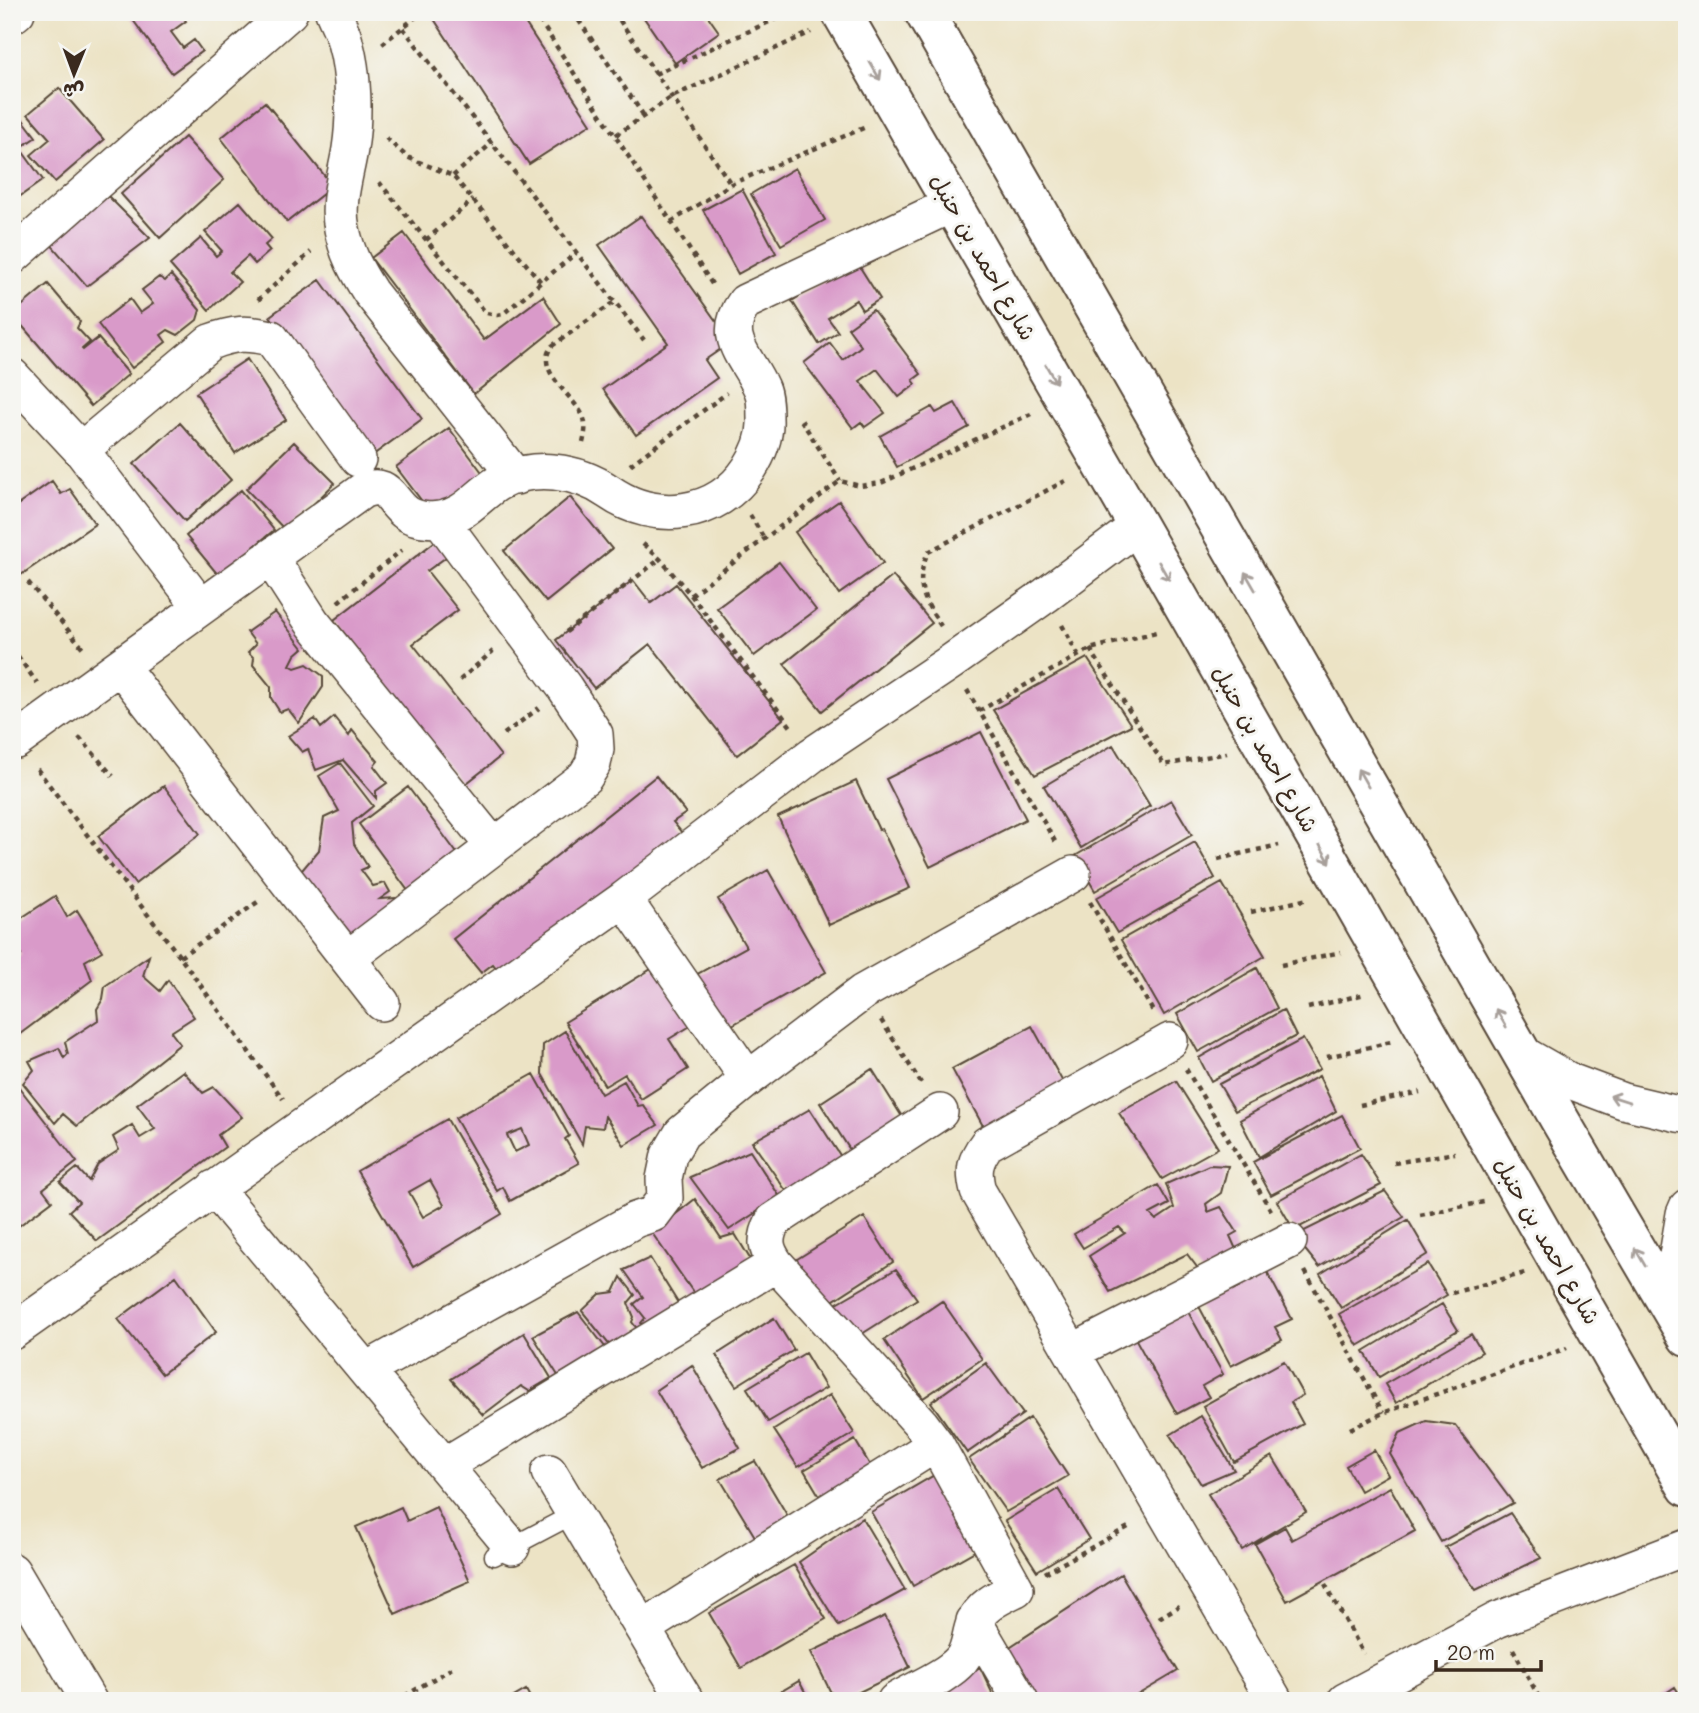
<svg xmlns="http://www.w3.org/2000/svg" width="1699" height="1713" font-family="Mali,'Playpen Sans Arabic',sans-serif">
<rect width="100%" height="100%" fill="#f6f6f2"/>
<filter id="ink" filterUnits="userSpaceOnUse"><feTurbulence type="fractalNoise" baseFrequency=".0143" numOctaves="2"/><feDisplacementMap in="SourceGraphic" scale="14" xChannelSelector="R" yChannelSelector="G"/><feConvolveMatrix kernelMatrix="1 2 1 2 8 2 1 2 1" color-interpolation-filters="sRGB"/></filter>
<filter id="wash" filterUnits="userSpaceOnUse"><feTurbulence type="fractalNoise" baseFrequency=".00686" numOctaves="4" result="noise"/><feDisplacementMap in="SourceGraphic" scale="28" xChannelSelector="R" yChannelSelector="G"/><feGaussianBlur stdDeviation="1.57" result="paint"/><feColorMatrix in="noise" values="0 0 0 0 0 0 0 0 0 0 0 0 0 0 0 0 0 1.4 0 .05"/><feComposite in="paint" operator="in"/></filter>
<g filter="url(#wash)">
<rect width="100%" height="100%" fill="#ece3c5"/>
<g id="blocks">
<path fill="#d99ac9" fill-rule="evenodd" d="M135 12H179L186 21 171 32 183 48 194 40 202 51 172 73 130 16Z
M445 12H518L591 124 529 164 434 19Z
M640 12H705L719 32 675 63Z
M59 88 104 140 55 182 31 155 50 139 28 114Z
M265 102 333 186 287 222 221 138Z
M18 113 36 137 20 148 43 180 19 197 12 187V117Z
M185 137 224 180 160 238 121 194Z
M795 168 825 220 781 245 751 194Z
M742 189 776 253 738 274 703 210Z
M108 196 150 238 87 286 48 241Z
M240 202 272 239 265 245 270 251 255 264 248 256 230 272 240 282 209 310 170 265 201 238 216 256 222 251 205 232Z
M641 216 731 342 705 360 717 378 636 435 603 389 668 343 599 245Z
M404 233 484 340 543 296 561 324 474 394 371 258Z
M856 261 880 299 862 310 856 300 828 318 838 332 819 344 792 301Z
M171 275 200 310 197 320 178 335 168 330 161 335 166 342 132 368 98 324 130 299 140 313 153 304 142 290 159 277 165 281Z
M320 280 422 419 373 455 270 316Z
M48 284 80 322 77 328 90 342 82 349 83 350 98 338 129 374 91 406 12 314Z
M873 310 921 374 913 380 916 384 899 397 877 369 860 381 885 413 865 427 861 422 853 428 804 363 830 343 843 360 861 346 848 328Z
M247 359 286 420 235 453 196 393Z
M955 403 969 427 897 467 880 436 932 407 936 413Z
M180 423 231 480 185 521 134 464Z
M449 428 484 475 431 513 396 467Z
M294 442 335 483 286 531 246 489Z
M52 481 61 494 70 489 95 524 12 581V509Z
M241 490 274 530 219 576 186 536Z
M570 497 612 549 546 602 504 551Z
M839 501 883 563 839 594 795 532Z
M437 540 449 555 427 571 458 610 413 644 501 756 463 786 334 620Z
M779 562 816 610 754 656 717 608Z
M893 576 932 623 822 711 784 664Z
M633 580 651 603 676 584 783 719 737 755 650 644 594 688 556 640Z
M275 612 303 648 295 655 290 665 295 668 307 664 323 676V687L299 723 288 709 280 712 271 698V687L253 665 254 658 248 652 256 644 247 632Z
M1087 658 1131 725 1035 775 993 710Z
M334 717 349 736 352 730 378 761 374 766 387 783 376 791V798L343 760 316 770 308 749 302 752 288 736 315 719 321 728Z
M981 732 1026 819 930 867 886 779Z
M1113 745 1150 806 1081 848 1044 786Z
M340 763 373 806 352 823 354 844 368 867 361 870 373 886 385 883 390 892 380 899 396 898 403 904 351 944 297 876 319 850 324 818 339 811 319 776Z
M656 776 686 813 673 822 683 834 504 978 493 964 481 973 453 939Z
M856 781 879 830 882 829 910 888 829 925 778 817Z
M164 786 200 834 135 884 98 836Z
M408 787 459 856 409 892 359 824Z
M1171 800 1192 835 1095 891 1075 856Z
M1195 842 1215 878 1117 933 1096 898Z
M768 870 826 972 725 1029 694 976 746 947 718 899Z
M1222 883 1265 956 1164 1015 1121 940Z
M55 896 67 917 77 910 102 951 85 961 92 980 12 1040V961L21 955 12 943V924Z
M149 956 143 976 160 991 168 980 194 1017 171 1032 180 1044 77 1126 63 1114 55 1123 23 1083 34 1070 29 1061 59 1048 64 1058 68 1054 65 1042 98 1020 97 1009 103 999 105 986Z
M666 960 702 1019 669 1039 688 1069 641 1099 625 1074 605 1086 565 1022Z
M1257 968 1277 1008 1198 1052 1177 1014Z
M1283 1010 1296 1036 1211 1081 1199 1058Z
M1032 1026 1070 1095 989 1137 952 1069Z
M565 1031 601 1094 624 1081 638 1106 643 1105 658 1125 624 1145 605 1116 603 1128 585 1126 582 1144 542 1074 543 1045Z
M1303 1039 1320 1069 1235 1111 1219 1084Z
M872 1069 906 1123 854 1156 820 1103Z
M183 1071 203 1093 214 1087 242 1117 218 1135 225 1147 97 1241 69 1211 79 1202 60 1182 77 1168 89 1181 98 1164 119 1150 113 1137 132 1125 140 1138 155 1129 137 1105Z
M534 1074 569 1136 565 1139 579 1163 510 1201 503 1187 497 1191 455 1118ZM522 1129 529 1145 515 1152 507 1135Z
M1319 1076 1336 1111 1259 1157 1240 1120Z
M1176 1081 1218 1148 1162 1179 1119 1113Z
M18 1086 77 1162 43 1189 52 1201 12 1231V1151L16 1152 12 1149V1094Z
M810 1109 845 1163 791 1198 752 1142Z
M1342 1115 1360 1148 1271 1195 1253 1162Z
M447 1119 502 1214 413 1267 357 1171ZM430 1180 444 1205 423 1217 409 1192Z
M750 1151 780 1197 729 1230 690 1177Z
M1361 1154 1381 1185 1294 1230 1277 1201Z
M1209 1165 1228 1166 1221 1193 1206 1204 1208 1212 1221 1207 1237 1232 1230 1236 1239 1256 1203 1275 1187 1254 1110 1292 1089 1256 1125 1233 1119 1227 1083 1248 1074 1234 1158 1185 1169 1204 1150 1214 1156 1220 1174 1208 1166 1184Z
M1385 1191 1404 1217 1319 1267 1294 1236Z
M695 1199 721 1238 735 1234 755 1267 700 1302 652 1233Z
M864 1217 893 1262 823 1307 794 1261Z
M1408 1220 1428 1254 1341 1308 1320 1274Z
M650 1258 683 1311 649 1334 641 1323 645 1318 634 1304 643 1297 624 1270Z
M1263 1264 1292 1319 1275 1327 1282 1340 1231 1366 1195 1299Z
M1428 1264 1447 1295 1358 1346 1339 1314Z
M896 1269 917 1299 854 1339 832 1306Z
M176 1276 216 1332 162 1374 118 1319Z
M621 1277 635 1295 628 1303 634 1317 632 1322 642 1335 615 1352 582 1311 600 1294 614 1292Z
M942 1301 982 1359 923 1398 884 1340Z
M1442 1304 1458 1330 1379 1377 1364 1351Z
M1187 1310 1223 1374 1202 1386 1209 1397 1177 1414 1135 1338Z
M578 1312 612 1356 564 1385 533 1336Z
M774 1318 794 1350 736 1386 716 1355Z
M524 1333 551 1378 529 1391 521 1386 483 1415 451 1379Z
M1471 1334 1482 1352 1396 1403 1385 1384Z
M805 1353 826 1388 768 1422 747 1388Z
M1284 1361 1303 1395 1291 1402 1303 1424 1234 1462 1203 1406Z
M986 1363 1023 1414 967 1453 931 1402Z
M692 1365 740 1448 702 1468 656 1390Z
M830 1395 854 1433 798 1467 774 1430Z
M1201 1416 1234 1470 1201 1484 1170 1435Z
M1030 1418 1068 1476 1006 1512 969 1459Z
M1426 1421 1455 1425 1513 1503 1441 1542 1390 1454 1400 1433Z
M855 1440 874 1472 823 1502 804 1470Z
M1374 1450 1388 1475 1360 1491 1346 1466Z
M1272 1456 1306 1512 1242 1550 1208 1494Z
M755 1461 793 1525 760 1545 720 1479Z
M938 1473 980 1548 913 1586 871 1512Z
M1390 1487 1415 1531 1287 1601 1255 1544 1285 1527 1292 1540Z
M1058 1489 1089 1539 1037 1571 1005 1521Z
M401 1507 407 1521 436 1507 470 1581 395 1614 356 1527Z
M1510 1513 1541 1558 1476 1590 1445 1547Z
M862 1518 905 1590 839 1626 799 1562Z
M794 1565 826 1619 741 1668 709 1613Z
M1121 1574 1178 1671 1127 1701H1036L1005 1650Z
M885 1616 910 1667 841 1701H835L811 1652Z
M980 1667 996 1701H918Z
M799 1681 810 1701H765Z
M1675 1687 1684 1701H1654Z
M526 1690 532 1701H507Z"/>
</g>
</g>
<g filter="url(#ink)">
<use href="#blocks" fill-opacity="0" stroke="#564637" stroke-width="2"/>
<g fill="none" stroke-linecap="round" stroke-linejoin="round">
<defs>
<path id="lane" d="M494 1556 574 1514"/>
<path id="street" d="M333 12C337 22 343 32 345 42 354 73 355 117 350 149 346 175 336 202 342 229 347 254 356 270 370 292L516 477
M12 16 17 12
M12 257 290 12
M12 376 81 450 201 607
M81 450 210 342C234 333 246 332 271 338L358 459
M270 557 312 622 494 847
M120 666 382 1003
M12 741H16L362 491C388 480 389 499 405 512 413 519 430 521 440 519 465 516 478 495 498 483 533 464 577 470 609 492 655 524 717 517 749 469 758 455 766 436 765 419 765 410 765 396 761 388 747 356 719 338 745 302L953 204
M624 899 748 1079
M348 958 585 777 593 764 596 749 595 734 565 688 440 519
M1170 1041 987 1144C974 1161 973 1171 978 1191L1275 1701
M1521 1053 1570 1081 1623 1101 1678 1114 1687 1115
M214 1188 512 1547
M1678 1321 1675 1267 1684 1214 1687 1207
M12 1332 624 899 812 755 951 662 1046 595 1138 526
M1072 1352 1289 1241
M366 1370 635 1220 653 1214 665 1198 664 1179 669 1155 682 1133 748 1079 863 992 1073 874
M445 1465 776 1264
M549 1472 686 1701
M12 1571 89 1701
M974 1621 1021 1701
M643 1628 936 1444
M895 1701C915 1689 946 1677 961 1660 970 1649 969 1635 974 1623 981 1605 1000 1597 1016 1589L936 1444 921 1424 776 1264C765 1248 764 1239 773 1221L940 1112
M1345 1701 1497 1620 1687 1547"/>
<path id="secondary" d="M841 12 1138 526 1687 1487
M924 12 1561 1122 1687 1337"/>
</defs>
<use href="#lane" stroke="#564637" stroke-width="21"/>
<use href="#street" stroke="#564637" stroke-width="38"/>
<use href="#secondary" stroke="#564637" stroke-width="42"/>
<path stroke="#564637" stroke-width="4.5" stroke-dasharray="5 5" stroke-linecap="butt" d="M534 12 714 287
M573 12 644 116
M614 12 731 184
M403 28 644 340
M382 44 422 12
M655 74 791 12
M616 135 672 97 811 32
M386 138 407 157 453 176 541 282
M453 176 492 143
M379 182 486 313 497 315 503 314 576 253
M671 222 731 184 866 127
M426 240 473 200
M258 300 311 252
M801 420 840 481
M583 443C585 434 587 425 583 416 573 395 533 370 552 346L614 302
M630 465 727 393
M750 515 764 538
M643 544 660 559 691 595 791 727
M28 582 83 648
M691 595 840 481 860 486 881 483 1031 414
M338 602 402 550
M1062 625 1078 655
M941 626C923 599 914 584 928 552L1069 479
M566 632 660 559
M12 648 37 683
M1090 649 1164 765 1227 753
M460 680 493 651
M967 690 1056 843
M979 711 1090 649 1156 632
M504 734 539 708
M79 737 113 776
M37 769 180 957 283 1099
M1218 859 1279 845
M1090 902 1154 1013
M1251 912 1308 899
M180 957 259 901
M1281 965 1341 952
M1308 1008 1365 994
M881 1020 921 1083
M1327 1057 1391 1042
M1186 1069 1272 1212
M1360 1105 1420 1092
M1394 1163 1455 1153
M1420 1215 1484 1202
M1305 1271 1383 1413
M1452 1293 1525 1273
M1350 1429 1383 1413 1567 1348
M1045 1573 1132 1525
M1325 1584 1364 1654
M1159 1618 1179 1606
M1513 1649 1541 1701
M396 1701 454 1667"/>
<use href="#lane" stroke="#fff" stroke-width="18"/>
<use href="#street" stroke="#fff" stroke-width="35"/>
<use href="#secondary" stroke="#fff" stroke-width="38"/>
</g>
<defs><path id="oneway-shaft" d="M-6 0H5M1.5-3L5.5 0L1.5 3" fill="none" stroke-width="1.6" stroke-linecap="round" stroke-linejoin="round" transform="scale(1.75)"/></defs>
<g stroke="#a79f9a">
<use href="#oneway-shaft" transform="translate(875 71) rotate(60)"/>
<use href="#oneway-shaft" transform="translate(1051 374) rotate(60)"/>
<use href="#oneway-shaft" transform="translate(1164 571) rotate(60)"/>
<use href="#oneway-shaft" transform="translate(1250 581) rotate(-120)"/>
<use href="#oneway-shaft" transform="translate(1363 778) rotate(-120)"/>
<use href="#oneway-shaft" transform="translate(1325 854) rotate(60)"/>
<use href="#oneway-shaft" transform="translate(1501 1018) rotate(-120)"/>
<use href="#oneway-shaft" transform="translate(1620 1099) rotate(-162)"/>
<use href="#oneway-shaft" transform="translate(1640 1257) rotate(-120)"/>
</g>
</g>
<g text-anchor="middle" stroke-width="6" stroke-linejoin="round" paint-order="stroke">
<g font-size="23" fill="#3b2a1e" stroke="#f6f6f2">
<text transform="translate(983 257) rotate(60)" y="8">شارع احمد بن حنبل</text>
<text transform="translate(1265 749) rotate(60)" y="8">شارع احمد بن حنبل</text>
<text transform="translate(1547 1241) rotate(60)" y="8">شارع احمد بن حنبل</text>
</g>
</g>
<rect width="1699" height="1713" fill="none" stroke="#f6f6f2" stroke-width="42"/>
<g transform="translate(74 74) rotate(181)" stroke="#f6f6f2" stroke-width="5" paint-order="stroke">
<path d="M0-5L12 26L0 18L-12 26Z" fill="#3b2a1e"/>
<text y="-10" font-size="19" font-weight="bold" text-anchor="middle" fill="#3b2a1e">ش</text>
</g>
<path d="M1436 1660v10h105v-10" fill="none" stroke="#3b2a1e" stroke-width="3.5"/>
<text x="1447" y="1660" font-size="21" fill="#3b2a1e" stroke="#f6f6f2" stroke-width="5" paint-order="stroke">20 m</text>
</svg>
